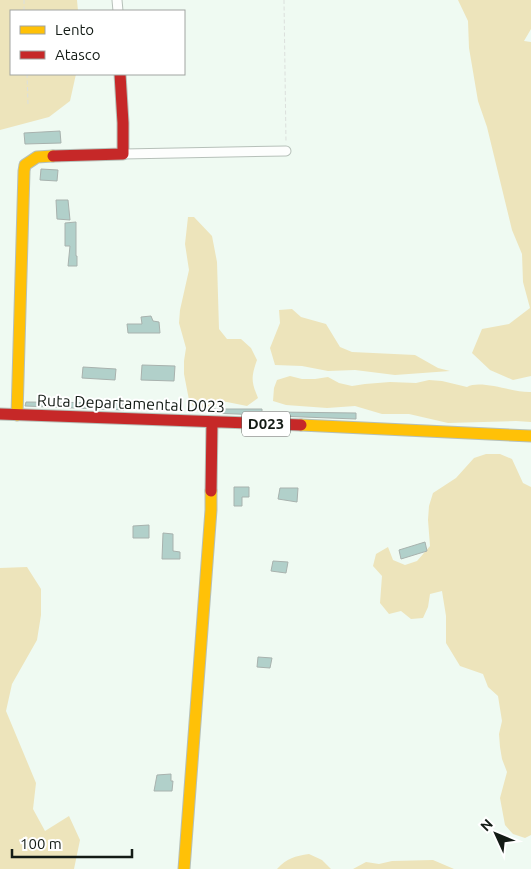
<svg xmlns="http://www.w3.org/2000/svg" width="531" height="869" font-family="Ubuntu,sans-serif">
<rect width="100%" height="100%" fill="#effaf2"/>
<path fill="#ede4bb" d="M0 0H77L78 11H11V74H76L70 101 49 117 0 130Z
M458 0H531V29L524 41 531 42V376L513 380 490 370 472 353 482 329 509 324 530 308 523 282 522 254 512 230 487 127 478 101 469 48 468 21Z
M188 217H194L212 236 217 262 219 329 227 339H241L251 348 257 360C251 377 251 381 258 398L247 406 222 401 211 409 197 411 189 400 184 374V361L186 348 179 323 180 310 189 270 185 244Z
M292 309 301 317 326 324 340 347 352 352 415 355 438 368 450 371 395 375 355 370 328 371 302 366 275 365 270 348 280 323 279 310Z
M290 376 302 379H315L328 377 339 383 352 386 365 384 390 382 416 383 429 380 442 381 467 387C481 379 514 393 531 392V422L516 421 448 423 409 414H382L355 406 327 408 286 405 273 401 274 388 277 380Z
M486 454H500L512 459 523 483 531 487V835L525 838 513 834 505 825 500 798 507 772 502 759 500 747 499 734 502 721 498 696 488 687 483 674 460 666 446 643V616L442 591 430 594 428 607 423 618 411 619 401 611 389 614 380 603 382 576 373 566 376 554 388 547 393 560 405 565 417 561 430 546 428 520 429 506 433 493 456 478 474 458Z
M27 567 41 589V615L37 640 12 684 6 711 36 783 33 809 45 831 69 816 80 840 74 869H0V568Z
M309 854 322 860 331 869H277C287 858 295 856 309 854Z
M433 860 454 869H353L366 862 379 864 392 861Z"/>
<path fill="#b1d0ca" stroke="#a8b2ae" d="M60 131 61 143 25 144 24 133Z
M41 169 58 170 57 181 40 180Z
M56 200H68L70 220 57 219Z
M76 222V256H77V266H68L70 246H65V223Z
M151 316 153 321 159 322 160 333H128L127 324H142L141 317Z
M142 365 175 366 174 381 141 380Z
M83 367 116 369 115 380 82 378Z
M26 402 124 403V410L25 406Z
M211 409H262V415L211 413Z
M277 412 356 413V419L277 416Z
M234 487H249V497H242V506H234Z
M280 488H298L297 502 278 499Z
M149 525V538H133V526Z
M163 533 173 534V551L180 552V559H162Z
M425 542 427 551 401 559 399 550Z
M273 561 288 562 286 573 271 571Z
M258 657 272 658 270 668 257 667Z
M171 774V781H173L172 791H154L157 775Z"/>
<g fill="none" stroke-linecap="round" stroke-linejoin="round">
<defs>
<path id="street" d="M117 0 118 11
M123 154 286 151"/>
<path id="slow" d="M17 415 24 171 25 165 37 157 53 156
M301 425 531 436
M184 869 211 510V491"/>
<path id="jam" d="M53 156 123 154V123L120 74
M0 414 301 425
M211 491 212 422"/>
</defs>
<use href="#street" stroke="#b6c0b9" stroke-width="11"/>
<use href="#slow" stroke="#b6c0b9" stroke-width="13"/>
<use href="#jam" stroke="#b6c0b9" stroke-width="13"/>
<path stroke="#dce0dd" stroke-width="1" stroke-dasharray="4 2.5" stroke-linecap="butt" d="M24 0V11
M284 0 286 143
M27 74 28 104"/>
<use href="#street" stroke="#fdfefd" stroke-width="9"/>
<use href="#slow" stroke="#ffc107" stroke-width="11"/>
<use href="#jam" stroke="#c62828" stroke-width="11"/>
</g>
<g text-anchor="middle" stroke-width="4" stroke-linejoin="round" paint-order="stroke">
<rect fill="#fff" stroke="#5a5f5b" stroke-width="1" x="242" y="411.5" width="48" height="25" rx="4"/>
<g font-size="15" font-weight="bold" fill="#131b15">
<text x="266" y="429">D023</text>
</g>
<g font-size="16" fill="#131b15" stroke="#fff">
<text transform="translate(131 403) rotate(2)" y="6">Ruta Departamental D023</text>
</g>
</g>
<rect x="10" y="10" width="175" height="65" fill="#ffffff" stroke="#a1a4a1"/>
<rect x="20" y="26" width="25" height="8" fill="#ffc107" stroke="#a1a4a1"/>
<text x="55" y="35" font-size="15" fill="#131b15">Lento</text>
<rect x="20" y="51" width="25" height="8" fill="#c62828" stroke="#a1a4a1"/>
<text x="55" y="60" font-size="15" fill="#131b15">Atasco</text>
<g transform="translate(496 834) rotate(314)" stroke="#ffffff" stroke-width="4" paint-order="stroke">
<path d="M0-4L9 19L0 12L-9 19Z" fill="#131b15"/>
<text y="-8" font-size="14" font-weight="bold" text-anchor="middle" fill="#131b15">N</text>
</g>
<path d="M12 849v8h120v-8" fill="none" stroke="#131b15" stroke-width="2.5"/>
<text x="20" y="849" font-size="15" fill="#131b15" stroke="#ffffff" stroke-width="4" paint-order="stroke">100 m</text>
</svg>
